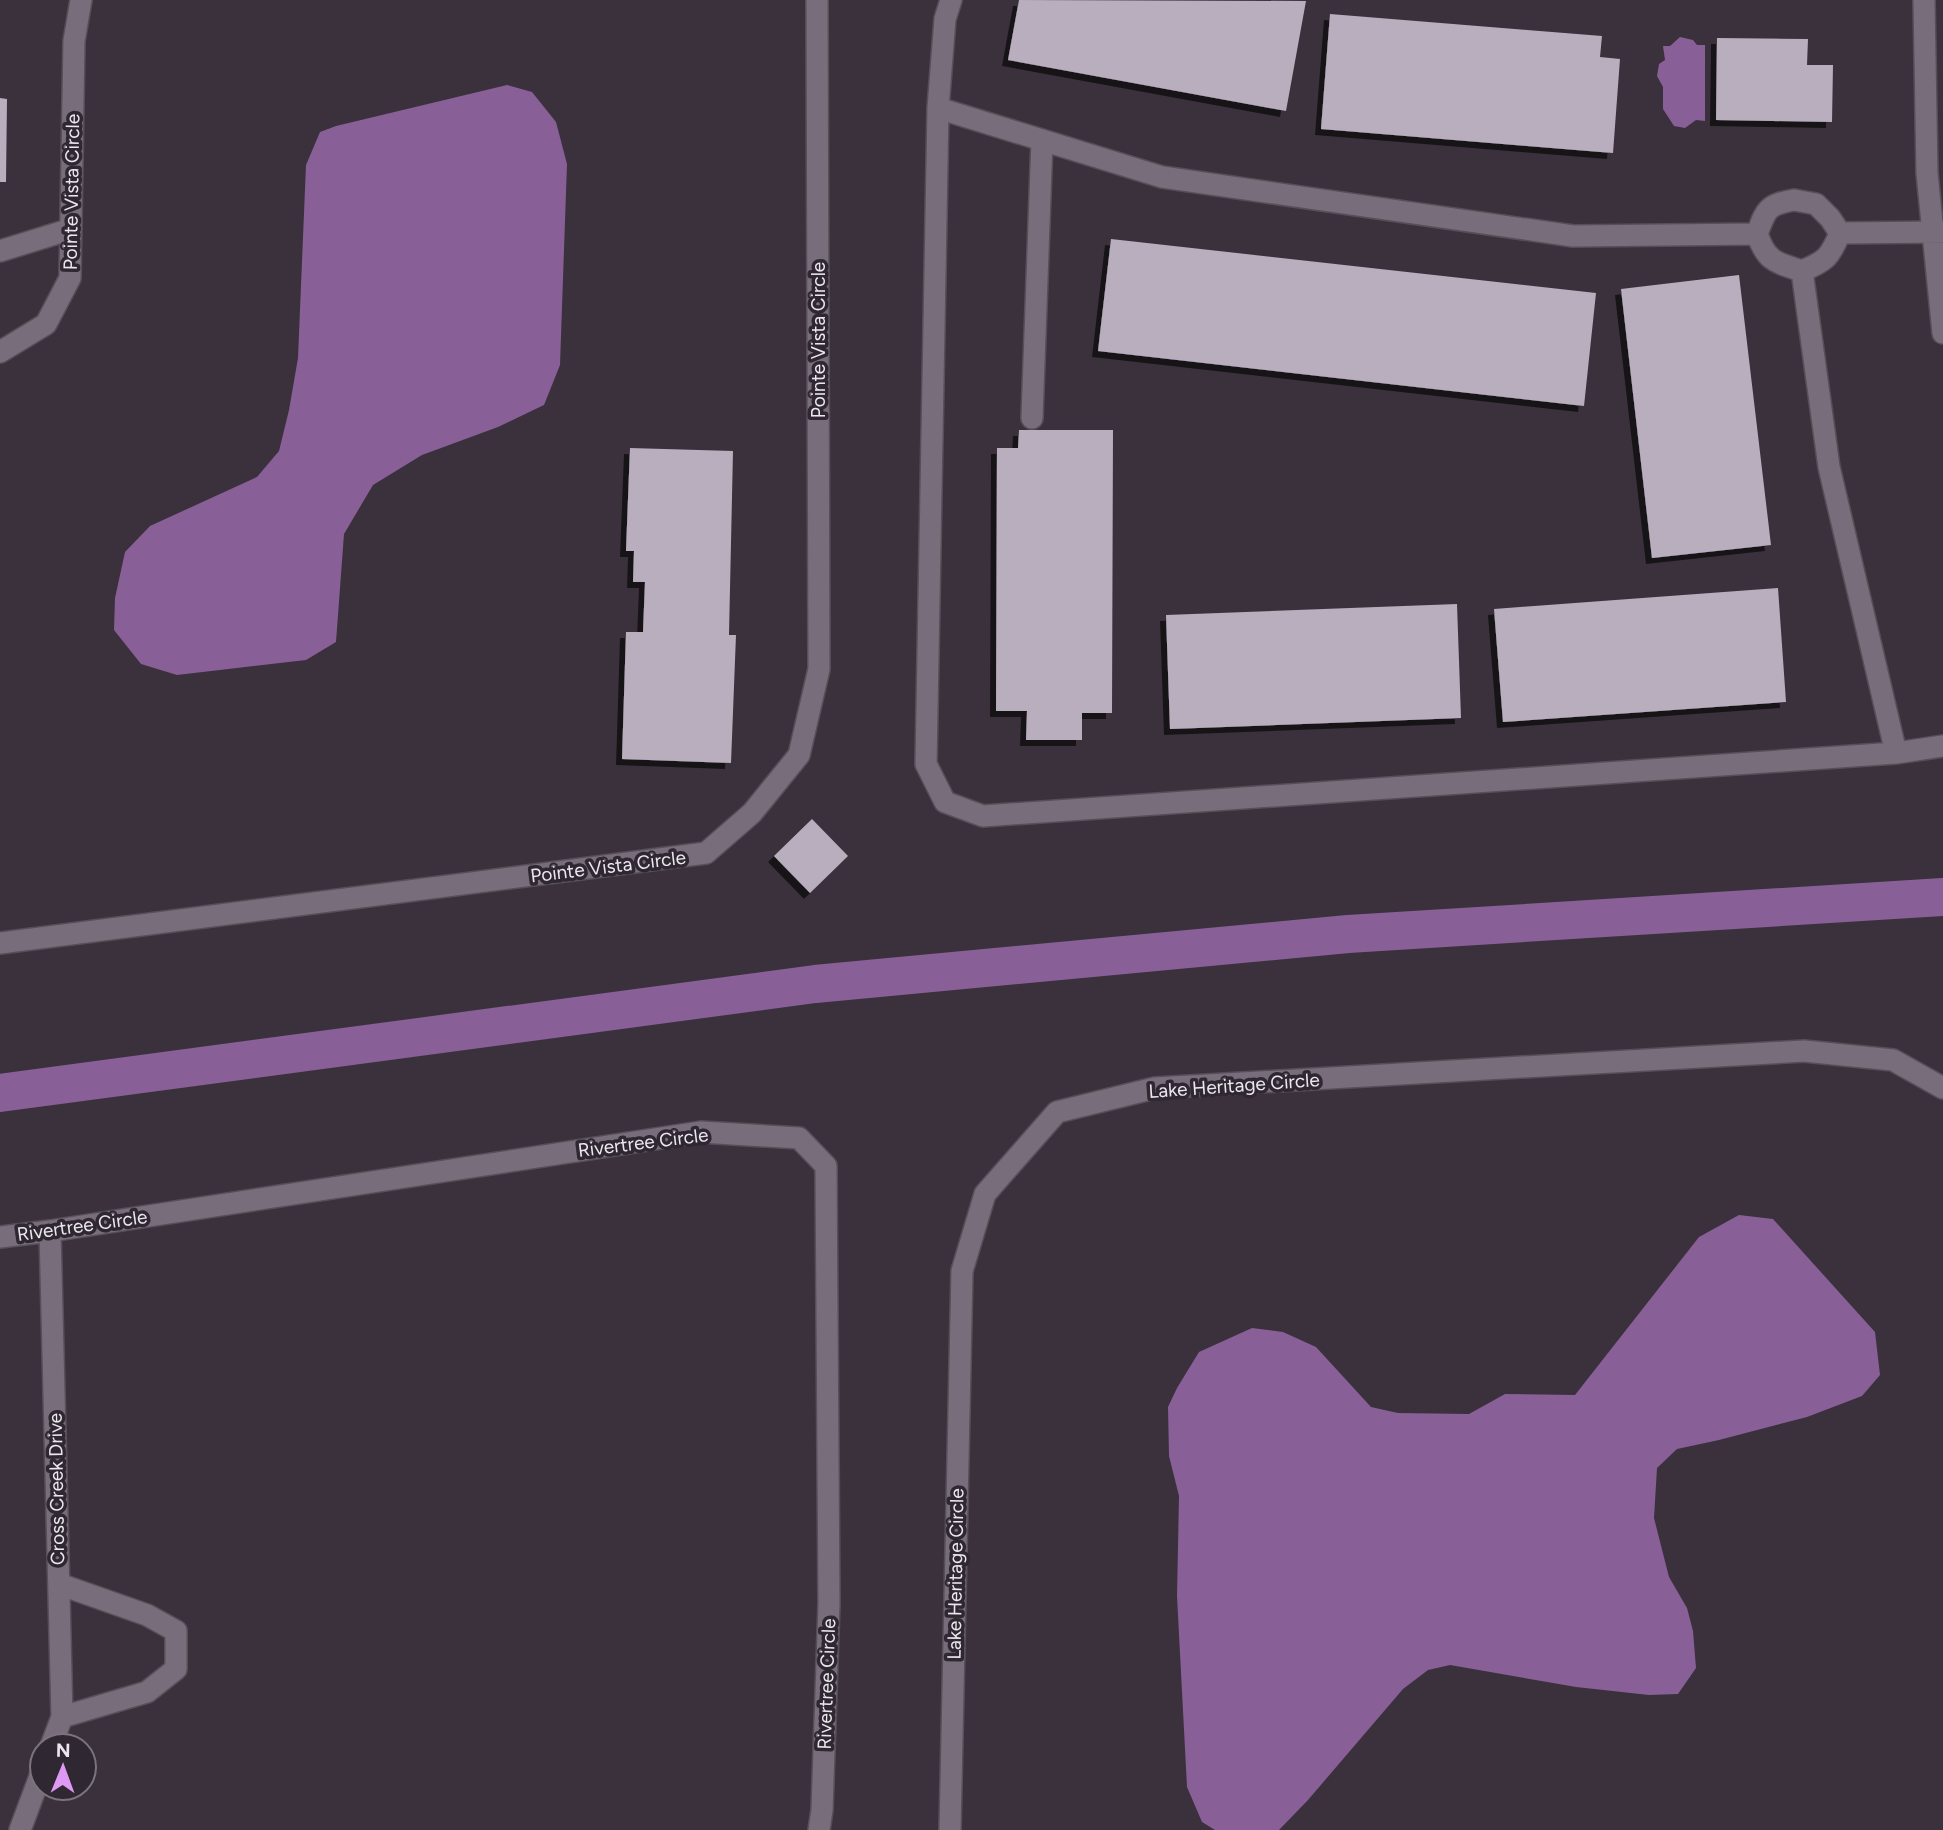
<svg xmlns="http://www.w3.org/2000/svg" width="1943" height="1830" font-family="Figtree,sans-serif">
<defs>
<filter id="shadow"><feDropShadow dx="-6" dy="6" stdDeviation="0" flood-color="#0009"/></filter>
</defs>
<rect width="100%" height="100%" fill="#3a313c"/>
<path fill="#895f97" d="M1680 37 1693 40 1697 45H1705V121L1696 120 1685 128 1674 126 1663 109V87L1657 76 1659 64 1665 60 1663 46H1670Z
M507 85 532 92 556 122 567 164 560 365 544 405 498 427 422 455 373 485 344 534 336 642 306 660 177 675 141 664 114 630 115 598 125 552 150 526 257 477 279 451 289 410 298 358 306 165 320 132 336 126Z
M1739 1215 1773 1219 1875 1332 1880 1375 1862 1396 1807 1417 1719 1440 1677 1449 1657 1468 1654 1518 1669 1577 1687 1608 1693 1631 1696 1668 1678 1694 1649 1695 1576 1687 1450 1665 1428 1670 1403 1689 1308 1800 1279 1830H1215L1202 1822 1187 1787 1177 1596 1179 1496 1169 1456 1168 1407 1177 1388 1199 1352 1252 1328 1283 1332 1316 1347 1371 1407 1398 1413 1469 1414 1505 1394 1575 1395 1699 1237Z"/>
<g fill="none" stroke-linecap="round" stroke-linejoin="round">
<path stroke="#895f97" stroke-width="38" d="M0 1093 815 984 1348 934 1943 897"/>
</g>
<path fill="#b9aebd" filter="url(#shadow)" d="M1019 0 1306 1 1286 111 1008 60Z
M1330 14 1602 36 1600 57 1620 59 1613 153 1321 129Z
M1717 38 1808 39 1807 65H1833L1832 122 1716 120Z
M0 98 7 99 6 182H0Z
M1111 239 1596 293 1584 406 1098 351Z
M1739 275 1771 545 1652 558 1621 289Z
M1019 430H1113L1112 713H1082V740H1026L1027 711H996L997 448H1018Z
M630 448 733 451 729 635H736L731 763 622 759 626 632H643L645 582H633L634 551H626Z
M1778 588 1786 702 1503 722 1494 609Z
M1457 604 1461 718 1170 729 1166 615Z
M812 819 848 856 810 893 774 856Z"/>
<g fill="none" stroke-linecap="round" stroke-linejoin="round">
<defs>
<path id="minor" d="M951 0 945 19 938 108 926 764 945 802 983 816 1896 753 1943 746
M1924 0 1927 173 1943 333
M938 108 1162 177 1573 236 1757 234
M1794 200 1816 204 1830 218 1840 233C1830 257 1826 261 1802 271 1775 262 1767 262 1757 234 1766 209 1767 205 1794 200Z
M1840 233 1943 232
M0 251 71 229
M1802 271 1829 467 1896 753
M0 352 46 324 70 278 74 41 81 0
M1032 418 1042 140
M0 943 706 853 752 813 799 755 819 669 817 0
M50 1231 62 1717 51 1746
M0 1237 50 1231 701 1132 799 1138 826 1166 829 1603 822 1810 819 1830
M59 1584 147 1615 176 1631V1669L147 1692 62 1717
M20 1830 42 1771
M950 1830 962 1271 985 1194 1057 1112 1155 1088 1804 1051 1893 1060 1943 1088"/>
</defs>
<use href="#minor" stroke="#564f58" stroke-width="24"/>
<use href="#minor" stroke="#786e7b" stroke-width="21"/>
</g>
<g text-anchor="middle" stroke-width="7" stroke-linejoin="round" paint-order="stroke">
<g font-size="19" fill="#ece7ee" stroke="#2f2732">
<text transform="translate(71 192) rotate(-89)" y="7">Pointe Vista Circle</text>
<text transform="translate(818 340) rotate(-90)" y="7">Pointe Vista Circle</text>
<text transform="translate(608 866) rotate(-7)" y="7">Pointe Vista Circle</text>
<text transform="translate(1234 1085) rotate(-4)" y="7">Lake Heritage Circle</text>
<text transform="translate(643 1142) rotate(-7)" y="7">Rivertree Circle</text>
<text transform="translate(82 1225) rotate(-8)" y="7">Rivertree Circle</text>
<text transform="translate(56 1489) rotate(-91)" y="7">Cross Creek Drive</text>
<text transform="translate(955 1574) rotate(-89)" y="7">Lake Heritage Circle</text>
<text transform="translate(826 1684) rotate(-88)" y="7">Rivertree Circle</text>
</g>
</g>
<g transform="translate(63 1767) rotate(1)"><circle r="33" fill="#2f2732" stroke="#7b747d" stroke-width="2"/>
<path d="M0-5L12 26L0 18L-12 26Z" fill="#dd99f3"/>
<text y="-10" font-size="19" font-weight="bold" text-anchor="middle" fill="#ece7ee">N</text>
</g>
</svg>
